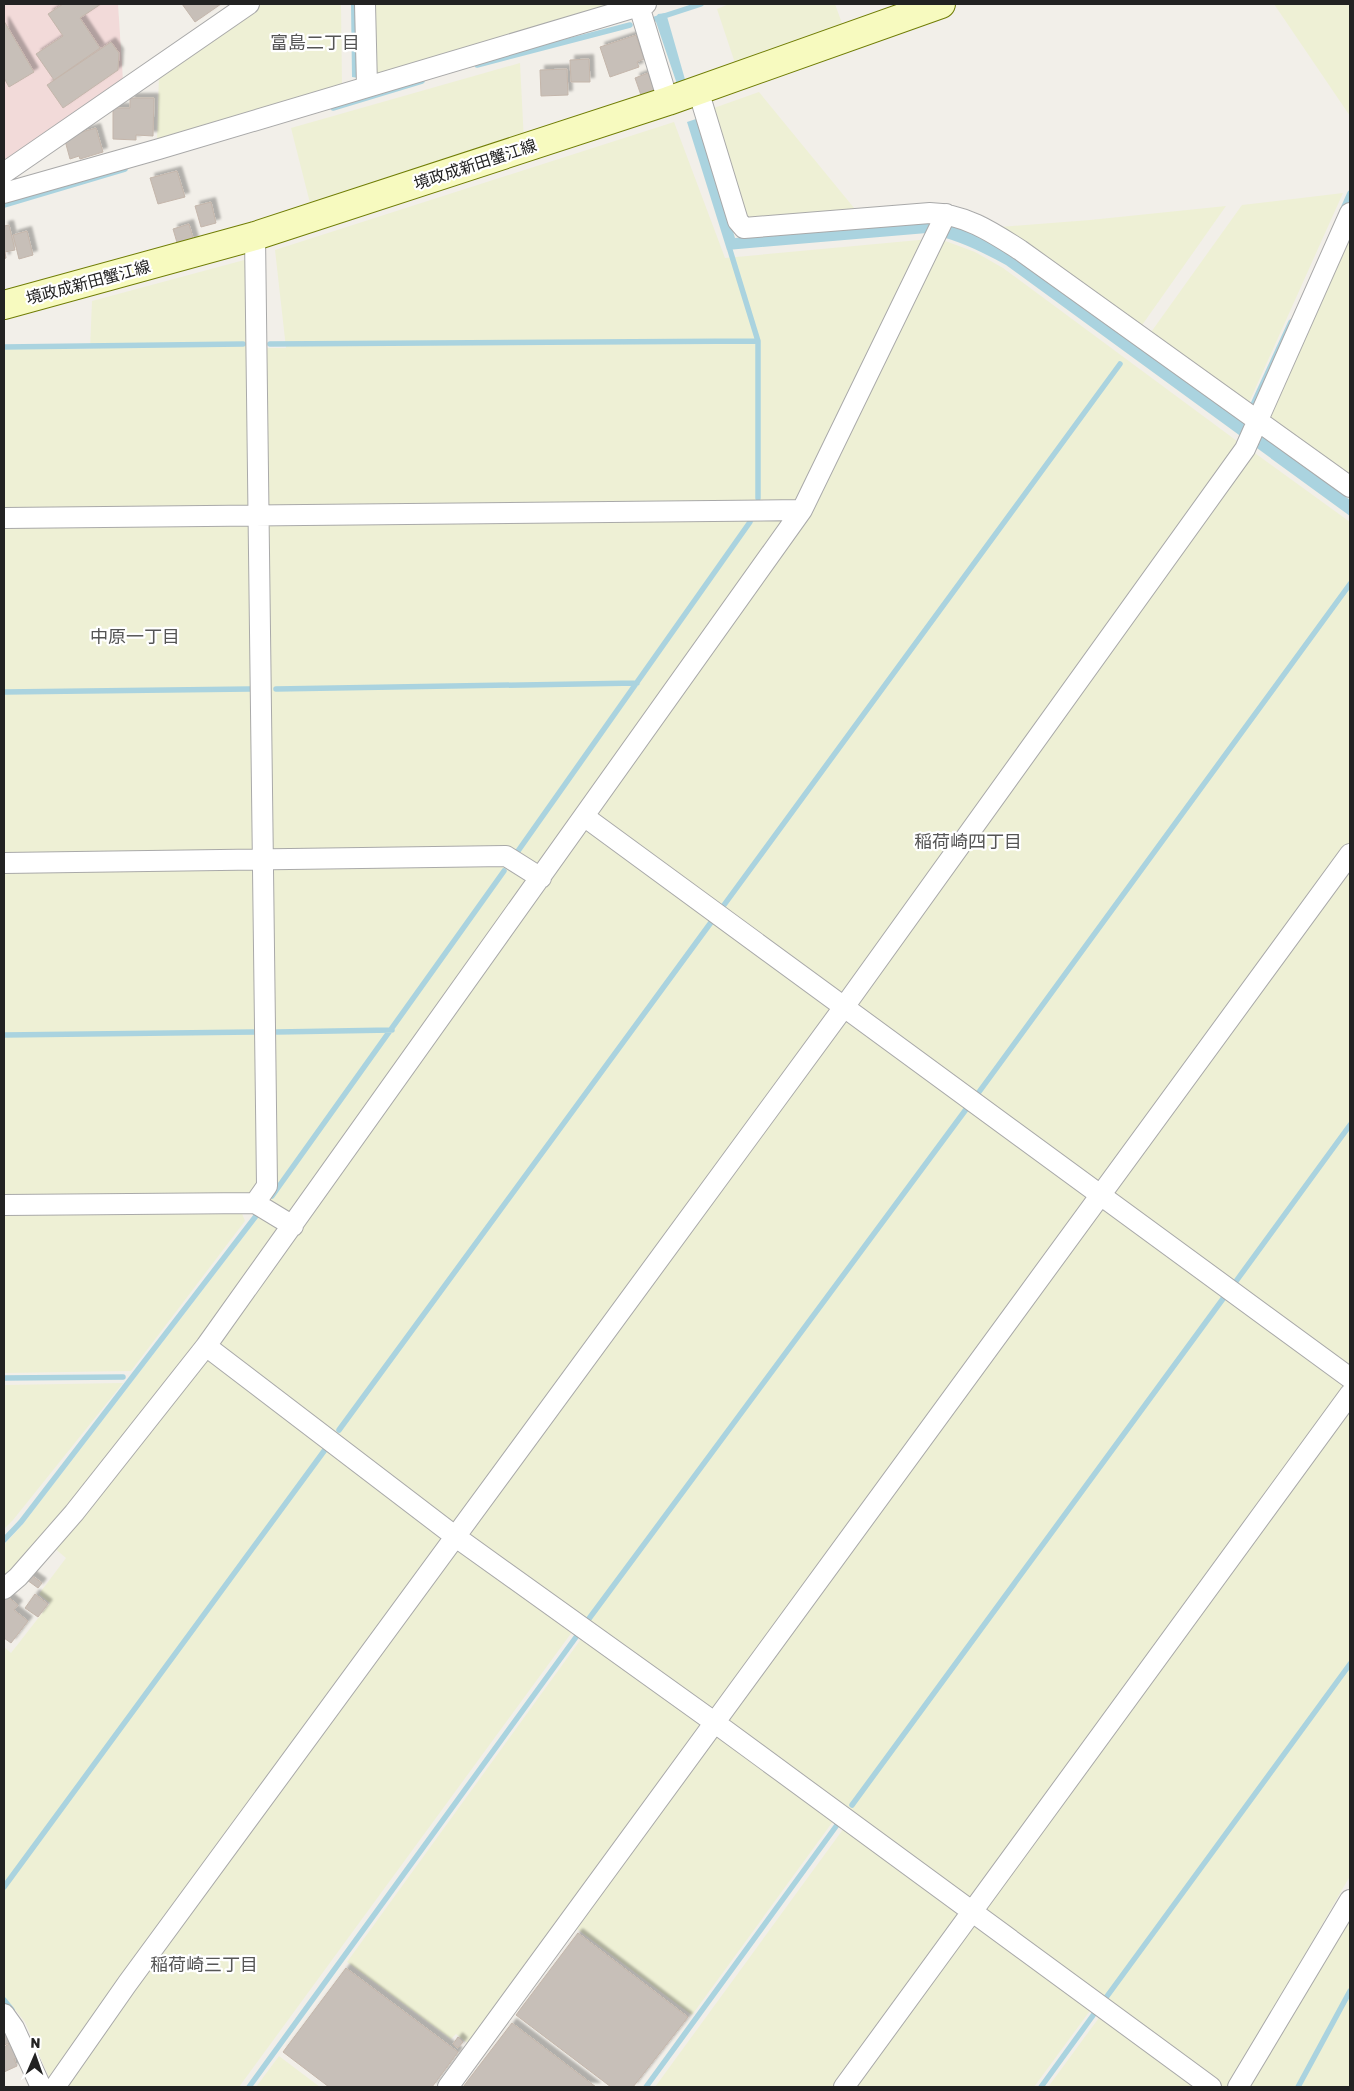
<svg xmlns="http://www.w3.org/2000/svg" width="1354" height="2091" font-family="Rubik,'Noto Sans JP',sans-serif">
<defs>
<filter id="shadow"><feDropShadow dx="4.5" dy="-4.5" stdDeviation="1" flood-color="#0004"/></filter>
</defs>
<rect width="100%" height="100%" fill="#f2efe9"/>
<path fill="#f2dad9" d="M4 4H118L123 81 4 162Z"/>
<path fill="#eef0d5" d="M261 4H341L342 86 157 142 159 74Z
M371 4H625L379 75 372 67Z
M729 4H835L843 26 736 66 717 9Z
M1274 4H1350V116Z
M520 63 524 142 312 211 291 128Z
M759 92 859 214 757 224 742 217 711 109Z
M674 122 725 258 930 239 797 503 267 510 262 348H286L275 250Z
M1343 193 1247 407 1149 335 1242 205Z
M1226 206 1140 328 1000 227 1090 220Z
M1350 229V481L1267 419Z
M940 239 975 252 1003 268 1241 444 845 996 598 820V808L807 513Z
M248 259 252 506 4 510V349H90L92 301Z
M1252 451 1350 522V842L1100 1184 856 1009V1001Z
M788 516 539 872 507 851 271 853 266 520Z
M252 523 260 853 4 858V528Z
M585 827 834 1005 456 1521H449L217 1347Z
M505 860 532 878 291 1219 264 1201 270 869Z
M258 864 262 1180 245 1197 4 1199V868Z
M1350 865V1371L1112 1197 1113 1191Z
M844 1016 1091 1192 717 1710H709L470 1537 468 1531Z
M1103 1206 1350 1382 973 1900 965 1901 728 1726V1718Z
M241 1211 245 1221 131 1371 4 1373V1212Z
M261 1214 278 1224 281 1234 69 1508 4 1581V1545L23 1524Z
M204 1355 442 1531 444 1541 51 2082 25 2022 4 1996V1647L11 1653 50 1603 39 1594 66 1558 53 1547Z
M123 1383 13 1520 4 1529V1385Z
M1350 1403V1876L1229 2087H1219L983 1912Z
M463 1548 575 1628 239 2087H65L454 1551Z
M584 1635 703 1726 470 2045 456 2034 451 2039 347 1962Z
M716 1735 834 1820 692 2015 576 1928Z
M844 1828 958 1910V1918L835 2087H655Z
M1346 1918 1350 1920V2087H1248Z
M977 1922 1092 2008 1034 2087H849Z
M1101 2015 1198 2087H1048Z
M279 2056 320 2087H256Z"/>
<path fill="#aad3df" d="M351 4H359V78L352 77Z
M666 13 686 83 678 87 655 19 658 14Z
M699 118 735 238 934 221 959 226 1015 256 1350 500V516L1006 265C980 251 956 239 927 233L727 250 687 122Z"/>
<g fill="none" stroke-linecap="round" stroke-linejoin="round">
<path stroke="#aad3df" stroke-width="5.5" d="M655 19 701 4
M477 65 630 25
M333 108 422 81
M4 205 125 169
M1342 211 1350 193
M730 250 758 341V498
M270 344 758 341
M4 347 243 344
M1251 409 1291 322
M276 689 637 683
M4 692 250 689
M518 851 750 522
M724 905 1120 364
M277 1032 392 1030
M4 1035 254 1032
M979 1092 1350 584
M272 1196 504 871
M1234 1284 1350 1125
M4 1378 123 1377
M339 1430 712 921
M4 1540 21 1522 256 1216
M588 1620 967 1108
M852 1805 1225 1296
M4 1887 327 1447
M1105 1999 1350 1664
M4 2000 12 2010
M249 2087 579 1633
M646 2087 837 1825
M1041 2087 1094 2014
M1298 2087 1350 1991"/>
</g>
<path fill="#c7bfb8" stroke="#c4b6ab" filter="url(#shadow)" d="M63 4H101L80 18 100 48 54 80 36 54 63 36 48 14Z
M182 4H221L195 22Z
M4 21 34 72 9 87 4 78Z
M636 35 644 59 637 62 639 67 610 77 600 47Z
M111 42 119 53 118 70 63 108 47 85Z
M589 59 590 82H571L570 60Z
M567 69 568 95 541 96 540 70Z
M648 73 656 94 642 98 635 78Z
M130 98H154L153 136 136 135V140L113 139V108H130Z
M96 128 103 152 80 159 79 156 70 159 64 137Z
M177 171 185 197 158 204 150 178Z
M211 202 216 223 201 227 195 206Z
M189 224 194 241 178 246 173 229Z
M9 225 15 250 5 252 6 258 4 259V226Z
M27 231 33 255 19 259 13 235Z
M31 1575 42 1583 38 1588 27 1580Z
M35 1594 48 1604 38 1617 25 1608Z
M7 1596 18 1605 14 1610 28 1621 11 1643 4 1638V1600Z
M578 1933 688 2017 633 2087H611L516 2015Z
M346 1968 458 2052 432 2087H329L283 2052Z
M512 2023 596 2087H463Z
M4 2029 10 2043 4 2045Z
M458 2037 463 2042 458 2048 453 2044Z
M11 2043 18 2058 14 2059 17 2066 4 2072V2047Z"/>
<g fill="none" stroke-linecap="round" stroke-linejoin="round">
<defs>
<path id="street" d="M365 4 367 86
M639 6 668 101
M698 90 738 221 744 228 930 213C965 214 992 232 1020 250L1350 487
M4 173 249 4
M4 193 159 149 646 4
M255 236 267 1186 255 1203
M4 518 802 510
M585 817 1350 1378
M4 863 506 856 541 878
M4 1205 255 1203 293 1226
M206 1346 456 1537 714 1722 1211 2087
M4 1589 18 1577 74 1513 206 1346 802 510 946 214
M4 2014 14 2028 41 2087
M55 2087 127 1984 844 1007 1245 449 1350 213
M448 2087 1350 854
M844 2087 1350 1394
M1238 2087 1350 1900"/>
<path id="secondary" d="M4 305 255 236 668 101 941 4"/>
</defs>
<use href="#street" stroke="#a9a9a9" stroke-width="22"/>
<use href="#secondary" stroke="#707d05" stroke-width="30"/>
<use href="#street" stroke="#fff" stroke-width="20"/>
<use href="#secondary" stroke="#f7fabf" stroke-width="28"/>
</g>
<g text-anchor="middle" stroke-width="4.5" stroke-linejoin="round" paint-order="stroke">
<g font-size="16" fill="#222" stroke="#fff">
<text transform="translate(475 164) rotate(-18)" y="6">境政成新田蟹江線</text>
<text transform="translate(88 282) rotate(-15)" y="6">境政成新田蟹江線</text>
</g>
<g font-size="18" fill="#555" stroke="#fff">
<text x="315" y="49">富島二丁目</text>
<text x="135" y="643">中原一丁目</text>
<text x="968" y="848">稲荷崎四丁目</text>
<text x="204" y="1971">稲荷崎三丁目</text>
</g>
</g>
<rect width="1354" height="2091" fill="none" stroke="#222222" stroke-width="10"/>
<g transform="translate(35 2056) rotate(2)" stroke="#ffffff" stroke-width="4" paint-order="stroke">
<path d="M0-4L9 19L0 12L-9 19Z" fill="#222222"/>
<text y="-8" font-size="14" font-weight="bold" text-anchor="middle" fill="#222222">N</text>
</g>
</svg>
